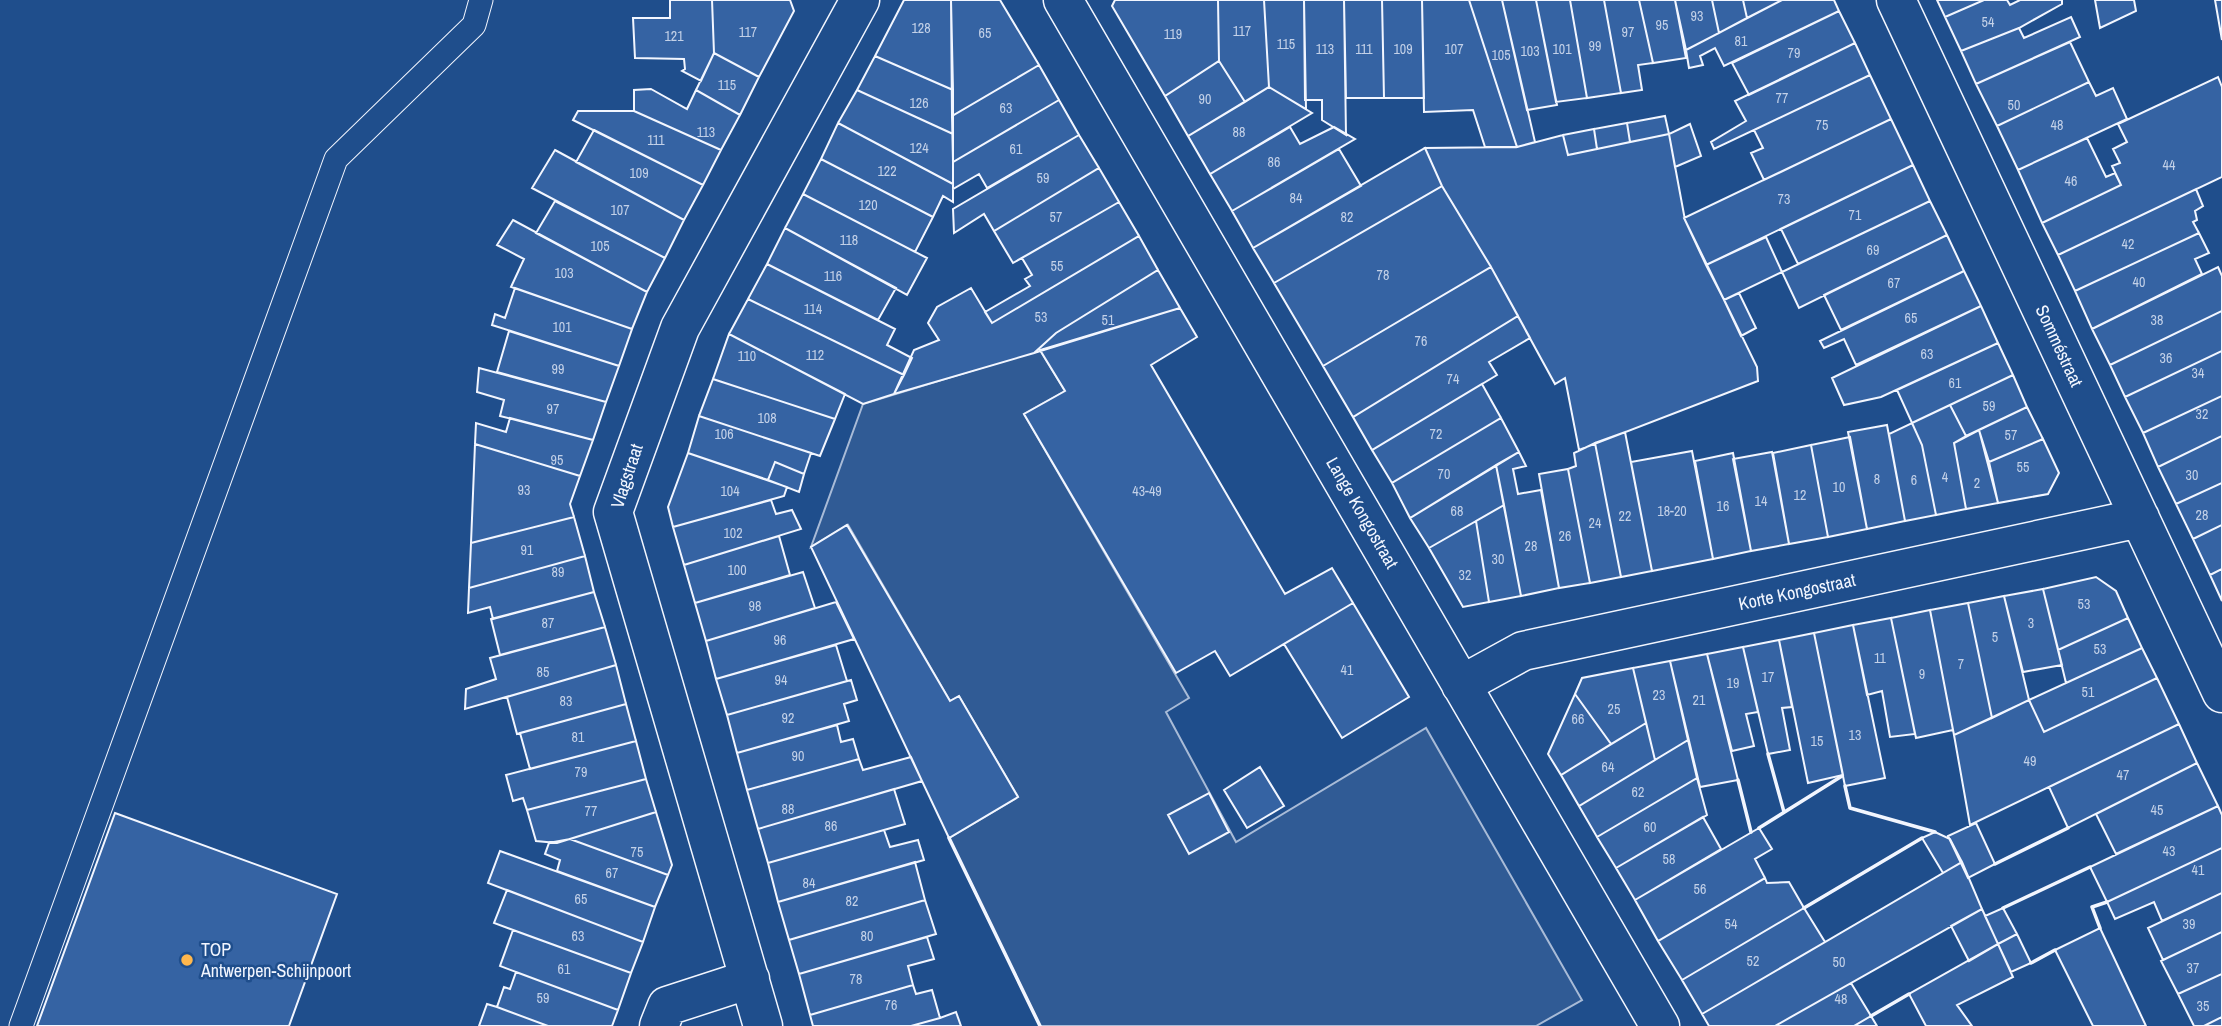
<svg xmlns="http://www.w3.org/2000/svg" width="2222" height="1026" font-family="'Archivo Narrow',sans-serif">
<rect width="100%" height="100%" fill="#1f4e8c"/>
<path fill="#305b95" stroke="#a8bbd7" stroke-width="2" d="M1040 350 1065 391 1024 414 1189 698 1166 712 1236 842 1426 728 1582 1000 1536 1026H1040L949 838 1018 797 959 696 950 701 848 525 811 547 863 404Z"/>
<path fill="#3563a3" stroke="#f2f6ff" stroke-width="2" d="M670 0H712L714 53 701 81 682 71 685 69 684 59 635 58 633 18H670Z
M712 0H790L794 11 759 77 714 53Z
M904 0H951L953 90 875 56Z
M951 0H1000L1039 65 952 116Z
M1115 0H1218L1219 61 1165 96 1112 6Z
M1218 0H1264L1269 87 1245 102 1219 61Z
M1264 0H1304L1306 109 1269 87Z
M1304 0H1344L1346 135 1322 120V100H1305Z
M1344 0H1382L1384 98H1346Z
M1382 0H1422L1424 98H1384Z
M1422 0H1469L1517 147H1485L1473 110 1424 112Z
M1469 0H1502L1535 142 1517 147Z
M1502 0H1536L1557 105 1527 110Z
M1536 0H1570L1587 98 1556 102Z
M1570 0H1604L1621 93 1587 98Z
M1604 0H1639L1653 63 1638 65 1642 90 1621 93Z
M1639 0H1675L1686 58 1653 63Z
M1675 0H1712L1719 33 1686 50Z
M1712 0H1743L1747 18 1719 33Z
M1743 0H1782L1747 18Z
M1782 0H1834L1839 11 1724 66 1715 48 1700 56 1703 65 1689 68 1686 50Z
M1937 0H1984L1945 17Z
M1984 0H2007L2010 5 2020 0H2062V4L2019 28 1961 51 1945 17Z
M2095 0H2134L2136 11 2100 28Z
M2215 0H2222V40Z
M1839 11 1855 43 1749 95 1732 63Z
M2071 17 2080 37 1976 84 1961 51 2019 28 2024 38Z
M2070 42 2089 82 1997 126 1976 84Z
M1855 43 1870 75 1714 149 1711 142 1746 121 1735 101Z
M714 53 759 77 740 115 696 90Z
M875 56 953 90V134L857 90Z
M1219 61 1245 102 1188 136 1165 96Z
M1039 65 1059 100 953 162 952 116Z
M1870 75 1891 119 1764 180 1751 153 1763 148 1754 130Z
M2218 77 2222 87V177L2058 255 2042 223 2121 185 2112 166 2120 163 2113 149 2127 142 2118 124Z
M2089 82 2096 96 2113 88 2127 119 2018 170 1997 126Z
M1269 87 1312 113 1210 174 1188 136Z
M651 89 687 109 696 90 740 115 721 150 634 111V90Z
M857 90 953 134V184L838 123Z
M1059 100 1079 135 987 188 979 174 953 189V162Z
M578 111H634L721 150 703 185 573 120Z
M1665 116 1669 134 1630 142 1627 123Z
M1891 119 1913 165 1706 265 1684 218Z
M838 123 953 184V202L943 196 933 217 821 159Z
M1627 123 1630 142 1597 149 1594 129Z
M1690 124 1701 156 1675 167 1669 134Z
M1290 127 1300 144 1334 127 1355 139 1232 211 1210 174Z
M1594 129 1597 149 1568 155 1563 135Z
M594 130 703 185 684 220 576 162Z
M1669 134 1685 220 1757 367 1758 381 1579 450 1565 378 1555 384 1491 267 1442 186 1425 148 1517 147 1563 135 1568 155Z
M1079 135 1099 168 994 231 984 214 954 233 953 209Z
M2087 138 2106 177 2115 173 2121 185 2042 223 2018 170Z
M1425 148 1442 186 1274 283 1253 248Z
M1339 149 1361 186 1253 248 1232 211Z
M555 150 684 220 665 258 532 188Z
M821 159 933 217 915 252 803 194Z
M1913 165 1930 201 1798 264 1781 229Z
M1099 168 1119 202 1013 263 994 231Z
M1442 186 1491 267 1323 366 1274 283Z
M2196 189 2203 206 2195 211 2197 220 2193 222 2199 233 2075 291 2058 255Z
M803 194 927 258 907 295 785 228Z
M555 201 665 258 647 292 536 233Z
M1930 201 1947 235 1799 308 1782 272Z
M1119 202 1139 236 992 323 985 312 1030 286 1025 279 1032 275 1022 258Z
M513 220 647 292 632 329 511 287 524 259 497 245Z
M785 228 896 288 878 320 767 264Z
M2199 233 2209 253 2195 259 2202 274 2092 329 2075 291Z
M1947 235 1964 271 1841 330 1824 295Z
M1139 236 1158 270 1056 333 1034 353 894 394 914 350 939 340 928 323 937 307 971 288 992 323Z
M1766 237 1782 272 1724 300 1706 265Z
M767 264 895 329 887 345 912 358 904 375 748 299Z
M1491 267 1518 316 1353 417 1323 366Z
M2218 267 2222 276V311L2110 365 2092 329Z
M1158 270 1180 308 1034 353 1056 333Z
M1964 271 1981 306 1856 365 1844 339 1824 348 1820 341Z
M515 288 632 329 619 366 492 325 495 314 505 318Z
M1739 293 1756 328 1741 336 1724 300Z
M748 299 904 375 894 394 863 404 729 334Z
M1981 306 1998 343 1881 397 1844 405 1832 378Z
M1180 308 1197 337 1151 365 1285 594 1332 568 1353 603 1230 676 1215 651 1176 673 1024 414 1065 391 1040 350Z
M2222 311V351L2125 397 2110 365Z
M1518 316 1530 338 1489 362 1497 375 1372 450 1353 417Z
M509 331 619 366 606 402 497 372Z
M729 334 845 394 835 419 713 379Z
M1998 343 2013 375 1912 423 1897 390Z
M2222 351V396L2143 433 2125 397Z
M479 368 606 402 593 440 500 416 504 400 477 392Z
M2013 375 2027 407 1966 436 1950 405Z
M713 379 835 419 820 456 699 416Z
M1482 384 1501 418 1392 483 1372 450Z
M2222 396V436L2158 467 2143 433Z
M1950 405 1966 436 1954 443 1966 509 1936 515 1922 445 1912 423Z
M2027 407 2043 439 1989 462 1979 430Z
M699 416 811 453 804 474 775 462 768 480 688 453Z
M510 418 593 440 580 476 475 444 476 423 506 432Z
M1501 418 1519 452 1410 518 1392 483Z
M1912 423 1922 445 1936 515 1905 521 1889 434Z
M1887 425 1905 521 1867 529 1848 432Z
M1979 430 1998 503 1966 509 1954 443Z
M1625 432 1652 571 1621 577 1595 443Z
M2222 436V483L2176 504 2158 467Z
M1850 437 1867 529 1828 537 1811 445Z
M2043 439 2059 473 2048 494 1998 503 1989 462Z
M1595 443 1621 577 1590 583 1568 469 1576 466 1574 453Z
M475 444 580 476 570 504 574 517 471 543Z
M1811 445 1828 537 1789 544 1773 453Z
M1692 451 1713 559 1652 571 1631 462Z
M1519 452 1526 466 1513 469 1518 494 1541 490 1559 588 1521 596 1496 465Z
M1772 452 1789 544 1751 551 1733 459Z
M688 453 787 487 784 496 673 527 668 507Z
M1733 453 1751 551 1713 559 1695 461Z
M775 462 804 474 799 492 768 480Z
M1496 465 1504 505 1429 548 1410 518Z
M1568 469 1590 583 1559 588 1539 474Z
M2222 483V525L2193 539 2176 504Z
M771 500 776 514 792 510 801 529 684 565 673 527Z
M1504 505 1521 596 1489 602 1476 521Z
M574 517 585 556 469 588 471 543Z
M1476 521 1489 602 1463 607 1429 548Z
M847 525 950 701 959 696 1018 797 949 838 811 547Z
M2222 525V569L2210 575 2193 539Z
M779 536 790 575 695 603 684 565Z
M585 556 594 592 493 619 490 607 468 613 469 588Z
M2222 569V601L2210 575Z
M803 572 815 608 706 641 695 603Z
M2096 577 2116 591 2128 618 2058 650 2043 589Z
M2043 589 2062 665 2023 672 2004 596Z
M594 592 605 627 500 655 491 619Z
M2004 596 2029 700 1992 718 1968 603Z
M836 602 854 639 716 679 706 641Z
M1353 603 1409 697 1342 738 1284 644Z
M1968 603 1992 718 1954 735 1930 610Z
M1930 610 1953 730 1916 738 1891 618Z
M1891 618 1915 734 1890 737 1882 691 1867 695 1853 625Z
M2128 618 2142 648 2066 683 2058 650Z
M1853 625 1885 778 1845 786 1814 633Z
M605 627 616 665 465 709 466 689 496 679 490 658Z
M1814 633 1843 775 1808 783 1779 640Z
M1779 640 1792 707 1782 708 1790 750 1768 754 1743 647Z
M836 645 847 681 727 715 716 679Z
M1743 647 1758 712 1746 714 1754 746 1732 751 1707 654Z
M2142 648 2157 678 2044 732 2029 700Z
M1707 654 1738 780 1700 787 1670 661Z
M1670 661 1688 740 1655 760 1633 668Z
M616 665 626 704 517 734 507 697Z
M1633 668 1646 723 1611 744 1575 694 1582 678Z
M2157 678 2179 724 1970 825 1954 735 2029 700 2044 732Z
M851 680 857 700 844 704 849 721 737 753 727 715Z
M1575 694 1611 744 1561 775 1548 754Z
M626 704 636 741 530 769 520 733Z
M1646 723 1655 760 1579 806 1561 775Z
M2179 724 2197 763 2068 828 2049 787Z
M837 725 841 742 853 739 859 759 747 790 737 753Z
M1688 740 1697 778 1597 837 1579 806Z
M636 741 646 779 527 810 523 798 513 801 506 775Z
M911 757 922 781 758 829 747 790 859 759 863 770Z
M2197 763 2218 806 2116 854 2096 814Z
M1260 767 1284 806 1247 828 1224 790Z
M1697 778 1707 815 1616 868 1597 837Z
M646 779 656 812 557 843 536 841 527 810Z
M894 789 905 824 768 863 758 829Z
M1209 793 1229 832 1189 854 1168 815Z
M2218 806 2222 815V848L2107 902 2090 867Z
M656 812 672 865 668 875 570 839Z
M115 813 337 894 289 1026H37Z
M1703 817 1721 849 1635 900 1616 868Z
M1976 823 1995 864 1968 878 1948 836Z
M1759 828 1772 849 1755 859 1765 878 1658 941 1635 900Z
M884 830 890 847 918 840 924 860 778 902 768 863Z
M1935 832 1950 839 1962 862 1943 873 1922 838Z
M570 839 668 875 655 907 557 871 560 860 545 854 549 843Z
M2222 848V893L2162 921 2154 902 2115 919 2107 902Z
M500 851 655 907 643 942 488 883Z
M915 862 925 900 789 940 778 902Z
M1962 862 1982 909 1775 1026H1709L1702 1014Z
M1765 878 1767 883 1789 882 1804 908 1682 980 1658 941Z
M507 890 643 942 631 973 494 923Z
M2222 893V932L2163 960 2148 928Z
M925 900 936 934 799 974 789 940Z
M1804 908 1825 942 1702 1014 1682 980Z
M2003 908 2017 934 1998 944 1985 916Z
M1982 909 1998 944 1969 961 1951 926Z
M2100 928 2146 1026H2093L2055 950Z
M513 930 631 973 618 1010 500 966Z
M2222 932V974L2178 994 2161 961Z
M2017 934 2031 963 2011 972 1998 944Z
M927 937 934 959 908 966 913 985 810 1015 799 974Z
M1998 944 2013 977 1957 1005 1972 1026H1926L1909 994Z
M516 972 618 1010 612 1026H548L497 1007 504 987 510 989Z
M2222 974V1017L2204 1026H2194L2178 994Z
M1851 983 1871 1016 1854 1026H1775Z
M913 985 916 994 932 990 940 1018 911 1026H813L810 1015Z
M487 1004 497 1007 548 1026H479Z
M956 1012 961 1026H911L940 1018Z
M1871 1016 1877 1026H1854Z
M2222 1017V1026H2204Z"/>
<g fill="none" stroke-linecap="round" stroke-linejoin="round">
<defs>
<path id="lane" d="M21 1026 336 159 474 25 481 0"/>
<path id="street" d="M1063 0 1660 1026
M1896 0 2222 693
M1461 685 1523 651 2140 518
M659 1026 667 1006 750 979
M763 1026 613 512 680 328 860 0"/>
</defs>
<use href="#lane" stroke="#f2f6ff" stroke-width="25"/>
<use href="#street" stroke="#f2f6ff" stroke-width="41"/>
<use href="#lane" stroke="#1f4e8c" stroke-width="23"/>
<use href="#street" stroke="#1f4e8c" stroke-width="38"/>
<path stroke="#f2f6ff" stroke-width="3.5" d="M1768 754 1784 812
M1738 780 1751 832
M1845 786 1850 808 1935 832
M1759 828 1842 776
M949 838 1040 1026
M1995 864 2068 828
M1804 908 1922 838
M2003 908 2090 867
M2100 928 2092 907 2107 902
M2031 963 2055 950
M1871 1016 1909 994"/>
</g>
<circle fill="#ffb74d" stroke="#1f4e8c" stroke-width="2.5" cx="187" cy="960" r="7"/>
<g text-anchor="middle" stroke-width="5" stroke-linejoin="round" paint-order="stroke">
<g font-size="14" fill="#c3d1e8">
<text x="1697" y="21">93</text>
<text x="1988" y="27">54</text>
<text x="1662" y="30">95</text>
<text x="921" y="33">128</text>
<text x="1242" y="36">117</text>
<text x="748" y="37">117</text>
<text x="1628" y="37">97</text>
<text x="985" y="38">65</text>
<text x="1173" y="39">119</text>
<text x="674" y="41">121</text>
<text x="1741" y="46">81</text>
<text x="1286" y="49">115</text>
<text x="1595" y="51">99</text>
<text x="1325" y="54">113</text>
<text x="1364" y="54">111</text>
<text x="1403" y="54">109</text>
<text x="1454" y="54">107</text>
<text x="1562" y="54">101</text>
<text x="1530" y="56">103</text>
<text x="1794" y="58">79</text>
<text x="1501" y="60">105</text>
<text x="727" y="90">115</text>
<text x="1782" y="103">77</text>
<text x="1205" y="104">90</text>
<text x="919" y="108">126</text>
<text x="2014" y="110">50</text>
<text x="1006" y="113">63</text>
<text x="1822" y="130">75</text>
<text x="2057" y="130">48</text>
<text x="706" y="137">113</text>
<text x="1239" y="137">88</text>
<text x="656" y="145">111</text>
<text x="919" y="153">124</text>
<text x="1016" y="154">61</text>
<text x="1274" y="167">86</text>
<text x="2169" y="170">44</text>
<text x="887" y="176">122</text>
<text x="639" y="178">109</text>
<text x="1043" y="183">59</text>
<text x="2071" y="186">46</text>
<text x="1296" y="203">84</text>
<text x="1784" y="204">73</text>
<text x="868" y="210">120</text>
<text x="620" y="215">107</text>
<text x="1855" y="220">71</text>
<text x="1056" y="222">57</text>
<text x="1347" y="222">82</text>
<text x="849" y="245">118</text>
<text x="2128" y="249">42</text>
<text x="600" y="251">105</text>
<text x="1873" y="255">69</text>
<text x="1057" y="271">55</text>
<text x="564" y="278">103</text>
<text x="1383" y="280">78</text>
<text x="833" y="281">116</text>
<text x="2139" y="287">40</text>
<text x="1894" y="288">67</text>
<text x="813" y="314">114</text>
<text x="1041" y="322">53</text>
<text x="1911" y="323">65</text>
<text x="1108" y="325">51</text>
<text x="2157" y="325">38</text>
<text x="562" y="332">101</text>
<text x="1421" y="346">76</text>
<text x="1927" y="359">63</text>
<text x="815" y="360">112</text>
<text x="747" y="361">110</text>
<text x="2166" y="363">36</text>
<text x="558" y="374">99</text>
<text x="2198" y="378">34</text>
<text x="1453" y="384">74</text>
<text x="1955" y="388">61</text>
<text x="1989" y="411">59</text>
<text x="553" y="414">97</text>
<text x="2202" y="419">32</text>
<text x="767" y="423">108</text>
<text x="724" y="439">106</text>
<text x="1436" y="439">72</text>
<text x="2011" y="440">57</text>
<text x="557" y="465">95</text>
<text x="2023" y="472">55</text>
<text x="1444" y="479">70</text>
<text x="2192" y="480">30</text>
<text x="1945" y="482">4</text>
<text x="1877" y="484">8</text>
<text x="1914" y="485">6</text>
<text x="1977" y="488">2</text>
<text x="1839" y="492">10</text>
<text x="524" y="495">93</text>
<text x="730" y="496">104</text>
<text x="1147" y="496">43-49</text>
<text x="1800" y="500">12</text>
<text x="1761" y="506">14</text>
<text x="1723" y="511">16</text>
<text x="1457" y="516">68</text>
<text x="1672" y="516">18-20</text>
<text x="2202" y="520">28</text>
<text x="1625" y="521">22</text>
<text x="1595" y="528">24</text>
<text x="733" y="538">102</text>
<text x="1565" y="541">26</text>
<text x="1531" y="551">28</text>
<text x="527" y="555">91</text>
<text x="1498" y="564">30</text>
<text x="737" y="575">100</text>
<text x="558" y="577">89</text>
<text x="1465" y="580">32</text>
<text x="2084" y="609">53</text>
<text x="755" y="611">98</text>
<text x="548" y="628">87</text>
<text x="2031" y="628">3</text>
<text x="1995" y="642">5</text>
<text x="780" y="645">96</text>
<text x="2100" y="654">53</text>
<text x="1880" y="663">11</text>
<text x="1961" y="669">7</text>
<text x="1347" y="675">41</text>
<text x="543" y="677">85</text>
<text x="1922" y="679">9</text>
<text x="1768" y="682">17</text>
<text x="781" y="685">94</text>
<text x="1733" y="688">19</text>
<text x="2088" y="697">51</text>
<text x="1659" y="700">23</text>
<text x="1699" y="705">21</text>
<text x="566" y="706">83</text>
<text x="1614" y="714">25</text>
<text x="788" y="723">92</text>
<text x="1578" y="724">66</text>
<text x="1855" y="740">13</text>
<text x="578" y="742">81</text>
<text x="1817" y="746">15</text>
<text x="798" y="761">90</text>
<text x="2030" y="766">49</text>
<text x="1608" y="772">64</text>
<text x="581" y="777">79</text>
<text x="2123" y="780">47</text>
<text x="1638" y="797">62</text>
<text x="788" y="814">88</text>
<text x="2157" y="815">45</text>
<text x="591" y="816">77</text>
<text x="831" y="831">86</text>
<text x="1650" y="832">60</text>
<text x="2169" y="856">43</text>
<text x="637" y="857">75</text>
<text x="1669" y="864">58</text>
<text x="2198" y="875">41</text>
<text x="612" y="878">67</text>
<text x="809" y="888">84</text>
<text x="1700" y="894">56</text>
<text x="581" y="904">65</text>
<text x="852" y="906">82</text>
<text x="1731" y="929">54</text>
<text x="2189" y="929">39</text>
<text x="578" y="941">63</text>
<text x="867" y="941">80</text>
<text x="1753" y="966">52</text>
<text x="1839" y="967">50</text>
<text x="2193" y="973">37</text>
<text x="564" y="974">61</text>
<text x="856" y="984">78</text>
<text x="543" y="1003">59</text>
<text x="1841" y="1004">48</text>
<text x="891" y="1010">76</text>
<text x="2203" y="1011">35</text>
</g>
<g font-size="18" fill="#f2f6ff" stroke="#1f4e8c">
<text transform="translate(2059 346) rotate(65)" y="6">Somméstraat</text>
<text transform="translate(627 476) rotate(-72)" y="6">Vlagstraat</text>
<text transform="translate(1362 513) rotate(60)" y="6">Lange Kongostraat</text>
<text transform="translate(1797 592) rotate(-12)" y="6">Korte Kongostraat</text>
</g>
<g font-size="18" fill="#f2f6ff" stroke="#1f4e8c" text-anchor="start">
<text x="201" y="956">TOP<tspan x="201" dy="21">Antwerpen-Schijnpoort</tspan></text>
</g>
</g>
</svg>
